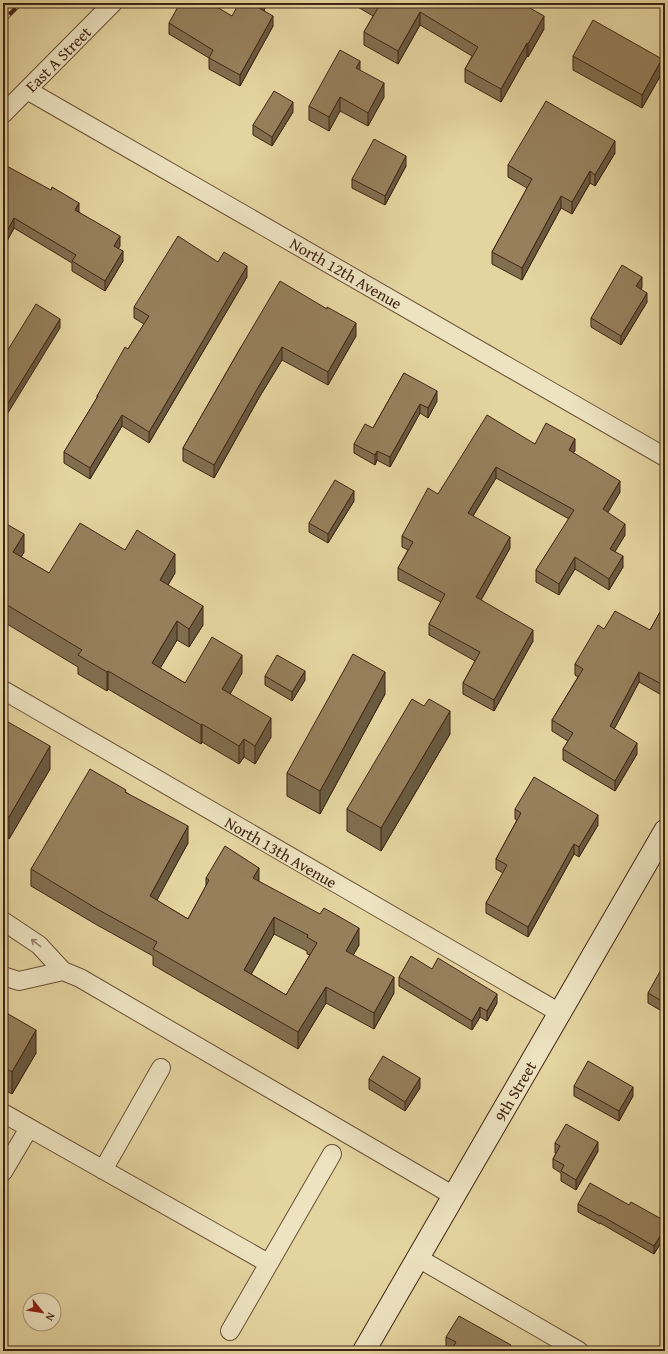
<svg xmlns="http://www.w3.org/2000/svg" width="668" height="1354" font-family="'Gentium Book Plus',serif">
<rect width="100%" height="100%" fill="#e4d4a0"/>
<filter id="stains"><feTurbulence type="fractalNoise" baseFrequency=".005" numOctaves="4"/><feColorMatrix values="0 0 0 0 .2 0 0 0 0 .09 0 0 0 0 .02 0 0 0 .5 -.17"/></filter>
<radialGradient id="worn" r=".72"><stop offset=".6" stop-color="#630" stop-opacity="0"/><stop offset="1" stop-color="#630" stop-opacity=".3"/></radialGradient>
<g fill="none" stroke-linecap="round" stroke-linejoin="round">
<defs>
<path id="street" d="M27 90 665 457
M3 114 113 3
M3 690 560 1013
M3 921 39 945 63 971 80 978 454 1196
M3 976 19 981 63 971
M3 1113 268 1263
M103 1170 161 1068
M3 1172 29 1128
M418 1258 579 1351
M230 1331 332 1154"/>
<path id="secondary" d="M364 1351 665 831"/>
</defs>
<use href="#street" stroke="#6a5136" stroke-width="20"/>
<use href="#secondary" stroke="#412512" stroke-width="24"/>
<use href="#street" stroke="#ede3c1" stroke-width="18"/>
<use href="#secondary" stroke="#ede3c1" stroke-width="22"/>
<defs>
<path id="rail" d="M3 21 21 3"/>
</defs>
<use href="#rail" stroke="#412512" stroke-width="4.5"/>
<use href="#rail" stroke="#ede3c1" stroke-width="3" stroke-dasharray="9" stroke-linecap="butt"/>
</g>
<path fill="#816e4f" stroke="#412512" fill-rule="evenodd" d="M351 3H501L544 29 528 57 527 56 501 102 465 82V69L472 56 420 25 398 64 364 45V32L373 16Z
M264 10 273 26 240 86 209 69V58L169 34V23L232 16Z
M573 56 662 73 642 108 573 70Z
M360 70 384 97 368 126 340 111 329 131 309 120V106Z
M293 112 272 146 253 135V125Z
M615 153 595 186 590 183 572 214 561 208 522 280 492 264V252L527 188 508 177V165Z
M3 164 79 212 120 246 118 248 123 261 105 291 72 271V263L14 228 6 243 3 242Z
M406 166 385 205 352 188V179Z
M218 262 247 277 149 443 122 426 90 479 64 463V452L97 398V396L128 349 144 324 134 318V307Z
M642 287 641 289 647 302 621 345 591 327V318Z
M356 336 328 385 282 360 260 396 214 478 183 461V448L241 347Z
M404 373 437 401 428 418 420 413 390 467 377 460 375 465 354 453V444L373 428Z
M535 444 575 450 573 453 620 492 607 513 625 535 615 551 623 567 609 590 575 569 559 595 536 582V570L569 519 496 478 473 516 510 548 481 600 533 641 494 711 463 694V683L475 661 429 635V624L441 602 398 580V568L408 550 402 547V536L438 494Z
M354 501 328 543 309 532V523Z
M3 522 24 552 21 557 49 573 125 550 175 573 168 585 203 625 189 647 177 640 160 668 185 683 242 673 230 694 271 737 255 764 244 757 239 764 202 742 201 744 108 689 107 691 78 674V667L7 624 5 626 3 625Z
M665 603V697L639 682 614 729 637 754 615 791 563 760V749L568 741 552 731V720L578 677 575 675V664L604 629 650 630Z
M265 676 305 680 292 701 265 685Z
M385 694 320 814 287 796V773Z
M424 706 450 734 381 851 347 831V809Z
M3 719 50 769 9 839 3 836Z
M126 792 188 843 156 900 188 919 206 886V878L259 882 359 945 353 955 394 993 374 1029 326 1003 298 1049 153 965V956L97 925 31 886V869ZM274 934 307 951V954L310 955 286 995 251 974Z
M515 809 598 825 579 857 574 854 528 937 486 913V903L503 873 496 869V859L517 820 515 819Z
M665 967V1013L648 1003V993Z
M432 969 497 1003 487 1021 480 1017 472 1030 399 986V977Z
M3 1011 36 1053 12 1094 3 1089Z
M665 1076V1096L662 1095V1081Z
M369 1079 420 1088 405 1111 369 1089Z
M574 1086 633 1096 619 1121 574 1096Z
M555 1143 598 1151 576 1190 561 1181V1173L553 1168V1159L556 1153H555Z
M578 1204 629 1205 665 1221V1236L654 1254 600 1223V1224L578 1212Z
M446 1337 511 1348 516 1351H446Z"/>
<path fill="#695a40" stroke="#412512" d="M262 3H268L259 19V8Z
M420 12V25L398 64V51Z
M273 16V26L240 86V75Z
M544 16V29L528 57V44Z
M527 43V56L501 102V89Z
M662 59V73L642 108V95Z
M360 61V75L356 68Z
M384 83V97L368 126V113Z
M340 97V111L329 131V117Z
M293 102V112L272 146V137Z
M615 141V153L595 186V175Z
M406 156V166L385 205V196Z
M590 171V183L572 214V202Z
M561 196V208L522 280V268Z
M79 203V212L75 210Z
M14 218V228L6 243V233Z
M120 236V246L114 256V246Z
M123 251V261L105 291V281Z
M247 266V277L149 443V432Z
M642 277V287L636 296V286Z
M647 293V302L621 345V336Z
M60 319V328L3 421V411Z
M356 323V336L328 385V372Z
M282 347V360L260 396 214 478V465L260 384Z
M437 391V401L428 418V408Z
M420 404V413L390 467V457Z
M122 415V426L90 479V468Z
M575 439V450L569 462V450Z
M377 451V460L375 465V455Z
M496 467V478L468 524V513Z
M620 481V492L603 521V509Z
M354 491V501L328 543V534Z
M625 524V535L610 560V549Z
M24 534V552L13 571V552Z
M510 537V548L476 609V597Z
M175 554V573L160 598V580Z
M623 556V567L609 590V579Z
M575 557V569L559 595V584Z
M7 605V624L5 626V608Z
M203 606V625L189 647V629Z
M177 621V640L152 682V663Z
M533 630V641L494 711V700Z
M242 655V673L222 708V689Z
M108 671V689L107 691V672Z
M305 671V680L292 701V692Z
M385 672V694L320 814V791Z
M639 672V682L610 737V726Z
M450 711V734L381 851V828Z
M271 718V737L255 764V746Z
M202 724V742L201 744V725Z
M244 739V757L239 764V746Z
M637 743V754L615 791V781Z
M50 746V769L9 839V817Z
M598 815V825L579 857V847Z
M188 826V843L150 913V896Z
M574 844V854L528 937V927Z
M259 868V884L253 878Z
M274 917V934L244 987V970Z
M359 928V945L346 968V951Z
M394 977V993L374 1029V1013Z
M326 987V1003L298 1049V1032Z
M497 994V1003L487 1021V1011Z
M480 1007V1017L472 1030V1021Z
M36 1030V1053L12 1094V1072Z
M420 1078V1088L405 1111V1102Z
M633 1087V1096L619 1121V1111Z
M598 1142V1151L576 1190V1180Z
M665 1228V1236L654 1254V1246Z"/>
<path fill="#96805c" stroke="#412512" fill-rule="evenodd" d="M180 3H210L232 16 239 3H262L259 8 273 16 240 75 209 58 213 50 169 23Z
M374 3H501L502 4V3H521L544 16 528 44 527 43 501 89 465 69 478 47 420 12 398 51 364 32 379 6Z
M593 20 662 59 642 95 573 56Z
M340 50 360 61 356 68 384 83 368 113 340 97 329 117 309 106Z
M274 91 293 102 272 137 253 125Z
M546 101 615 141 595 175 590 171 572 202 561 196 522 268 492 252 532 179 508 165Z
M374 139 406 156 385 196 352 179Z
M3 164 51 190 52 187 79 203 75 210 120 236 114 246 123 251 105 281 72 261 76 255 14 218 6 233 3 232Z
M178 236 218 262 224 252 247 266 149 432 122 415 90 468 64 452 98 396H97L125 347 128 349 149 316 134 307Z
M622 265 642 277 636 286 647 293 621 336 591 318Z
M280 281 327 309V307L356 323 328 372 282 347 260 384 214 465 183 448 241 347Z
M36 304 60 319 3 411V358Z
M404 373 437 391 428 408 420 404 390 457 377 451 375 455 354 444 365 424 373 428Z
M487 415 535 444 546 423 575 439 569 450 620 481 603 509 625 524 610 549 623 556 609 579 575 557 559 584 536 570 574 510 496 467 468 513 510 537 476 597 533 630 494 700 463 683 480 652 429 624 445 594 398 568 413 542 402 536 428 488 438 494Z
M335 480 354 491 328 534 309 523Z
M3 522 24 534 13 552 49 573 80 523 125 550 137 530 175 554 160 580 203 606 189 629 177 621 152 663 185 683 212 637 242 655 222 689 271 718 255 746 244 739 239 746 202 724 201 725 108 671 107 672 78 655 82 650 7 605 5 608 3 606Z
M665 603V686L639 672 610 726 637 743 615 781 563 749 573 733 552 720 583 669 575 664 598 625 604 629 615 611 650 630Z
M353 654 385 672 320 791 287 773Z
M277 655 305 671 292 692 265 676Z
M412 699 424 706 429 699 450 711 381 828 347 809Z
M3 719 50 746 9 817 3 813Z
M90 769 126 790 125 792 188 826 150 896 188 919 209 880 206 878 225 846 259 868 253 878 320 914 324 908 359 928 346 951 394 977 374 1013 326 987 298 1032 153 949 157 942 97 909 31 869ZM274 917 308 935 307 937 317 943 286 995 244 970Z
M534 777 598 815 579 847 574 844 528 927 486 903 507 865 496 859 521 813 515 809Z
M411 956 432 969 438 958 497 994 487 1011 480 1007 472 1021 399 977Z
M663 966 665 967V1003L648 993Z
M3 1011 36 1030 12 1072 3 1067Z
M383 1056 420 1078 405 1102 369 1079Z
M588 1061 633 1087 619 1111 574 1086Z
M665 1076V1083L662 1081Z
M566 1124 598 1142 576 1180 561 1171 564 1165 553 1159 560 1146 555 1143Z
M590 1183 629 1205 631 1202 665 1221V1228L654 1246 600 1215V1216L578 1204Z
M459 1316 511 1345 510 1347 516 1351H451L456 1342 446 1337Z"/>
<defs><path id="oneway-shaft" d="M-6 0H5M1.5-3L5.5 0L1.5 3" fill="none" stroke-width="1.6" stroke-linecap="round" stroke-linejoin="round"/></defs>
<use stroke="#97846a" href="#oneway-shaft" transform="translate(36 943) rotate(-142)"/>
<g text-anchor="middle" stroke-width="3.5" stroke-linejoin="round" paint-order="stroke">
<g font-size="16" fill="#412512" stroke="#ede3c1">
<text transform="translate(58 59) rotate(-45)" y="6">East A Street</text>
<text transform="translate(346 273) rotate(30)" y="6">North 12th Avenue</text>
<text transform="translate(281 852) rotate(30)" y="6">North 13th Avenue</text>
<text transform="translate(515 1091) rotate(-60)" y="6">9th Street</text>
</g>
</g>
<rect width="668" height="1354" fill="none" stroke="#e4d4a0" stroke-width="16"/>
<rect x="4" y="4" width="660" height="1346" fill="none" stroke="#412512" stroke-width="2"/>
<rect x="8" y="8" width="652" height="1338" fill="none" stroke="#412512"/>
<g transform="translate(42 1312) rotate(120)"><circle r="19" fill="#ede3c1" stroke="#a8977b"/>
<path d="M0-3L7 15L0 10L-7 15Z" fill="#8f2418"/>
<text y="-6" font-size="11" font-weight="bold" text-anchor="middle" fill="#412512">N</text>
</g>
<rect width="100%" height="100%" filter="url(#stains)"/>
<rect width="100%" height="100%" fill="url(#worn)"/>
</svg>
